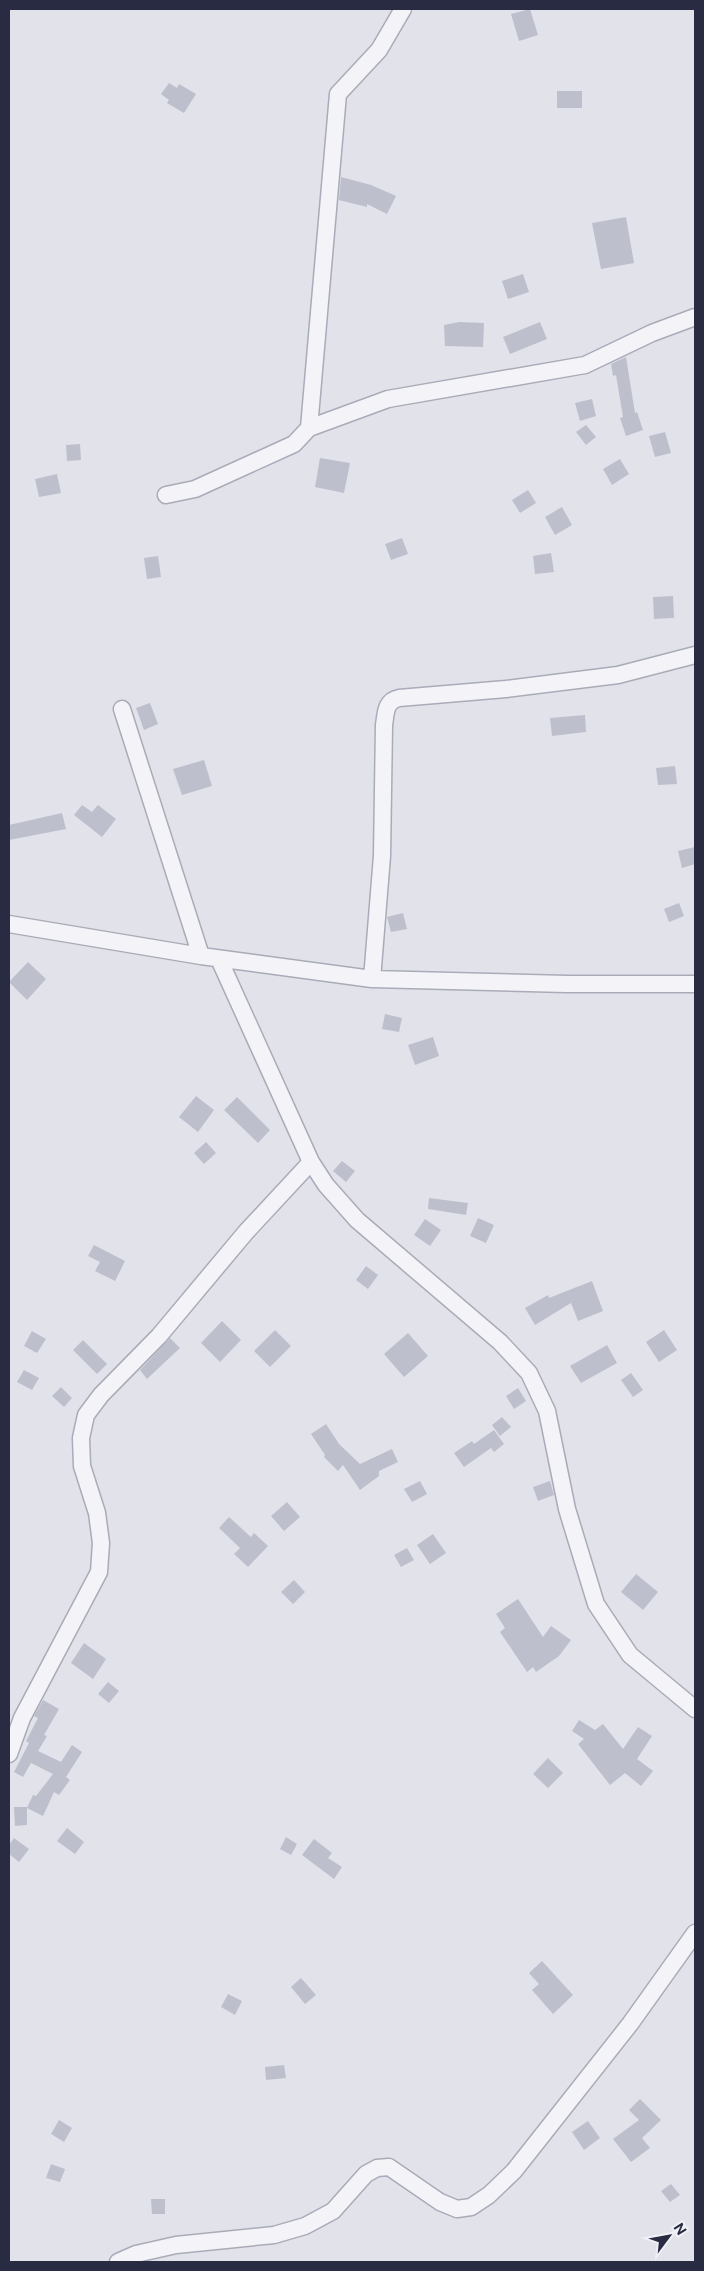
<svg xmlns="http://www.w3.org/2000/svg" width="704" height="2271" font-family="'Public Sans',sans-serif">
<rect width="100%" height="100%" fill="#e1e2ea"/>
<path fill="#bebfcd" d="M530 9 538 35 519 41 511 14Z
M169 83 177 88 179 84 196 94 184 113 167 103 169 100 161 94Z
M557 91H582V108H557Z
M341 177 371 185 396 196 387 214 367 204V207L339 200Z
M626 217 634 263 601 269 592 223Z
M523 274 529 292 508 299 502 281Z
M459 322 484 323 483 347 445 346 444 325Z
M540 322 547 339 510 354 503 337Z
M626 357 635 413 637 412 643 430 626 436 620 418 623 417 616 375 613 376 611 364Z
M592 399 596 416 580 421 575 403Z
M586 425 596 437 586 445 576 432Z
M665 432 671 453 655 457 649 436Z
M80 444 81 460 67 461 66 445Z
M320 458 350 463 344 493 315 487Z
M620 459 629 474 612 485 603 469Z
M57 474 61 493 39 497 35 479Z
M528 490 536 503 520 513 512 500Z
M562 507 572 525 555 535 545 517Z
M402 538 408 554 391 560 385 544Z
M551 553 554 572 535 574 533 556Z
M158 556 161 577 147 579 144 558Z
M673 596 674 618 654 619 653 597Z
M150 703 158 724 144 730 136 708Z
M585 715 586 732 552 736 550 718Z
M204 760 212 786 182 795 173 769Z
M675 766 677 784 658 785 656 768Z
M82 805 92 812 98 805 116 819 102 837 74 815Z
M62 813 66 829 9 840V825Z
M695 847V864L682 868 678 851Z
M679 903 684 916 669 922 664 909Z
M403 913 407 929 391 932 387 917Z
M28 962 46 979 27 1000 9 982Z
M385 1014 402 1018 399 1032 382 1029Z
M433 1037 439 1056 415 1065 408 1045Z
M196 1096 214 1110 198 1132 179 1117Z
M237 1097 270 1130 258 1143 224 1110Z
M206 1142 216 1153 204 1164 194 1153Z
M342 1161 355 1171 346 1182 333 1171Z
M429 1198 468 1203 466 1215 428 1209Z
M478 1218 494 1225 486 1243 470 1236Z
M425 1219 441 1230 430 1246 414 1235Z
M94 1245 125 1261 115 1281 95 1271 100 1262 88 1256Z
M366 1266 378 1275 368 1289 356 1280Z
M592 1281 603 1311 578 1321 571 1303 535 1325 525 1308 548 1295 549 1298Z
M222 1321 241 1340 220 1362 201 1343Z
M275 1330 291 1346 270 1367 254 1351Z
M664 1330 677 1350 659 1362 646 1342Z
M32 1331 46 1339 37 1353 24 1346Z
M408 1333 428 1356 404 1377 384 1354Z
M170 1338 180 1348 147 1379 140 1370Z
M83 1340 107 1364 97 1374 73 1350Z
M607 1345 617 1363 581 1383 570 1366Z
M24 1370 39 1378 32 1390 17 1382Z
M631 1373 643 1390 633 1397 621 1380Z
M61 1387 72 1398 64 1407 52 1396Z
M518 1388 526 1401 514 1409 506 1396Z
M502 1417 511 1427 500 1436 492 1425Z
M326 1424 339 1444 360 1464 392 1449 398 1462 379 1471V1476L360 1490 343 1465 338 1471 324 1457 325 1455 311 1434Z
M494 1430 504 1444 494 1452 491 1448 464 1467 454 1453 472 1441 474 1444Z
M420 1481 427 1494 412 1502 404 1489Z
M550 1481 554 1495 538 1501 533 1487Z
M287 1502 300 1517 284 1531 271 1516Z
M229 1517 251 1537 254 1533 268 1546 248 1567 234 1554 240 1548 219 1528Z
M433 1534 446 1553 430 1564 417 1545Z
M407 1548 414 1560 401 1567 394 1555Z
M636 1574 658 1592 643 1610 621 1592Z
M294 1580 305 1592 293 1604 281 1592Z
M518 1599 543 1637 551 1626 571 1640 559 1656 536 1672 533 1667 527 1672 500 1632 505 1628 496 1614Z
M84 1643 106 1659 93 1679 71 1663Z
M108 1682 119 1691 109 1703 98 1694Z
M43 1700 59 1709 44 1735 47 1736 38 1751 61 1762 72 1745 82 1752 66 1777 70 1780 59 1795 54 1792 43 1816 27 1808 33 1795 36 1796 53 1774 31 1763 23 1777 14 1772 29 1743 26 1741 38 1718 34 1716Z
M579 1720 595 1730 603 1724 623 1749 638 1727 652 1736 637 1759 653 1771 641 1786 625 1773 610 1785 578 1744 584 1739 572 1731Z
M548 1758 563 1773 548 1788 533 1774Z
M14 1807H27V1825L15 1826Z
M67 1828 84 1842 75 1854 57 1841Z
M286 1837 297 1844 291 1855 280 1849Z
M14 1838 29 1849 19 1862 9 1854V1845Z
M314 1839 332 1853 328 1858 342 1867 334 1879 302 1855Z
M542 1961 573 1995 553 2014 532 1990 539 1984 529 1973Z
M301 1978 316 1995 305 2004 291 1987Z
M228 1994 242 2001 235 2015 221 2007Z
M284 2065 286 2078 266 2080 265 2067Z
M640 2099 661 2120 642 2138 650 2148 631 2162 613 2139 639 2120 629 2110Z
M59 2120 72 2128 64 2142 51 2134Z
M588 2121 600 2138 584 2150 572 2132Z
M51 2164 65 2169 60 2182 46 2178Z
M671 2184 680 2195 670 2202 661 2191Z
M151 2199H165V2214H152Z"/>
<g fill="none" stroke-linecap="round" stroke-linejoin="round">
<defs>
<path id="minor" d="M309 428 338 94 379 50 403 9
M166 495 195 489 294 444 309 428 388 399 585 365 652 333 695 317
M122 709 201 956
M9 924 201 956 372 979 567 984H695
M219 959 311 1162 326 1185 357 1220 500 1342 529 1373 547 1411 567 1509 596 1604 630 1655 695 1709
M372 979 382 856 384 725C386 713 385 701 399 698L506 689 618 675 695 655
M9 1754 22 1718 99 1572 101 1543 97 1513 82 1466 81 1438 86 1415 101 1395 159 1336 246 1232 311 1162
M118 2262 136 2254 176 2245 274 2235 305 2226 333 2211 366 2174 377 2168 389 2167 440 2202 457 2209 471 2207 489 2195 514 2171 630 2024 695 1933"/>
</defs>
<use href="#minor" stroke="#aaabb8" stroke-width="19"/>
<use href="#minor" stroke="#f4f4f8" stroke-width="16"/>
</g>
<rect width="704" height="2271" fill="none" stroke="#292b42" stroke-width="20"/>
<g transform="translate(669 2236) rotate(58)" stroke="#f0f1f7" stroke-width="4" paint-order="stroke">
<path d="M0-4L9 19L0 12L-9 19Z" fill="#292b42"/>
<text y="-8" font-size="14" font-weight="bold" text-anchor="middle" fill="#292b42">N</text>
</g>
</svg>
